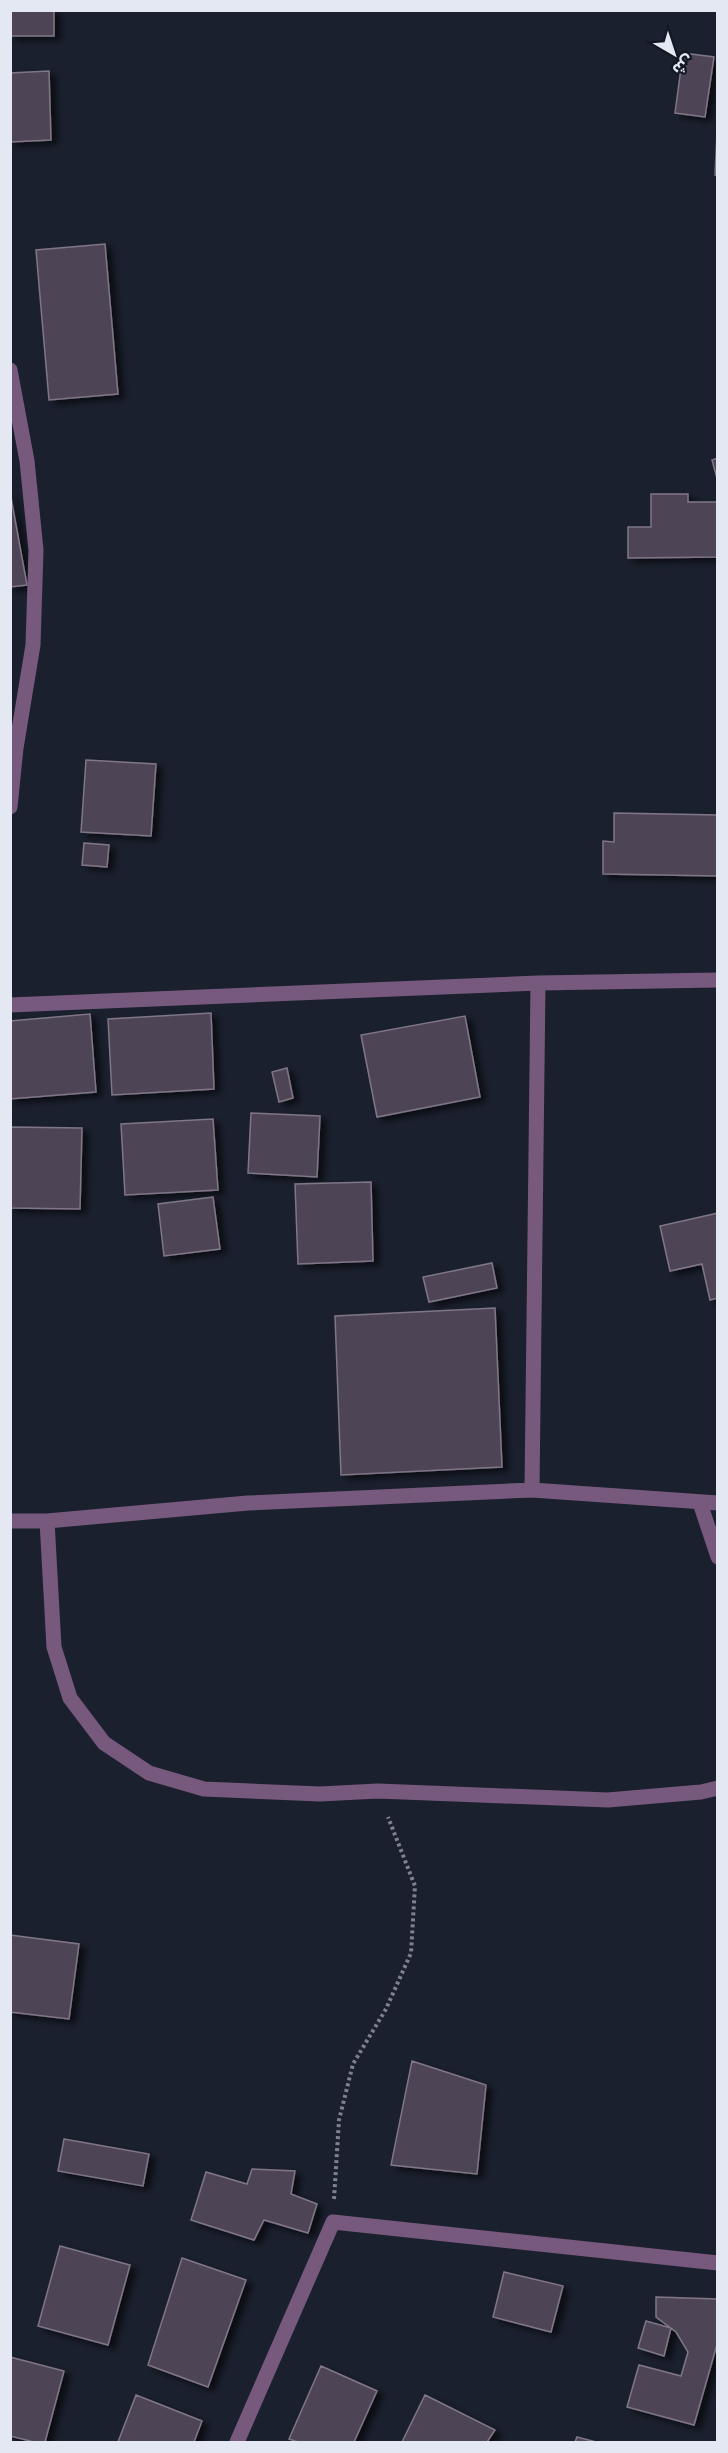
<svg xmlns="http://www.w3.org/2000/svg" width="728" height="2453" font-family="Raleway,'Noto Sans Arabic',sans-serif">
<defs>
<filter id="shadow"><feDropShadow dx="6" dy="4" stdDeviation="3" flood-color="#0009"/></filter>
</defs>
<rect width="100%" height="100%" fill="#1b202e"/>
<path fill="#4d4555" stroke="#7f7687" stroke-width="1.5" filter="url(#shadow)" d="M10 10H54V36H10Z
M683 53 714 57 705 117 675 113Z
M49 71 51 140 10 142V73Z
M717 134H718V176L715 175Z
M105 244 118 394 49 400 36 250Z
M718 458V482L712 460Z
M10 492 27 585 10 587Z
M651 494H688V502H718V557L628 558V527H651Z
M86 760 156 764 151 836 81 832Z
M614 813 718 815V876L603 874V841L614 842Z
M84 843 109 845 107 867 82 865Z
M211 1013 214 1089 112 1095 108 1019Z
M90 1014 96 1092 10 1099V1021Z
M465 1016 480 1097 377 1117 361 1035Z
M287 1068 293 1098 279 1102 272 1072Z
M251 1113 320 1116 317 1177 248 1173Z
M213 1119 218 1190 125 1195 121 1124Z
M10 1127 82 1128 80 1209 10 1208Z
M371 1182 373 1261 298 1264 295 1184Z
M213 1197 220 1249 164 1256 158 1204Z
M718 1213V1298L710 1300 702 1264 670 1271 660 1226Z
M492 1263 497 1288 429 1302 423 1277Z
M495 1308 502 1467 341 1475 335 1316Z
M10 1935 79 1944 69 2019 10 2012Z
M412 2061 486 2085 477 2174 391 2165Z
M64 2139 149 2154 143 2186 58 2171Z
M252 2169 295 2171 291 2194 317 2204 308 2233 264 2220 254 2240 191 2220 206 2172 247 2184Z
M60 2246 130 2265 108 2345 38 2326Z
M182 2258 246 2280 208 2387 148 2365Z
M504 2272 563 2286 551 2332 493 2317Z
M656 2297 718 2299V2341L694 2425 627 2407 639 2365 681 2376 688 2352 676 2332 656 2317Z
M646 2321 671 2328 664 2356 638 2348Z
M10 2357 64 2371 45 2442H34L10 2436Z
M321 2366 377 2391 354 2442H298L289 2439Z
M136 2395 202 2421 194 2442H118Z
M425 2395 495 2430 487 2442H402Z
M577 2437 596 2442H575Z"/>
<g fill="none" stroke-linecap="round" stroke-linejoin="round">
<path stroke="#7e828e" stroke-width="4" stroke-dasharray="3 3" stroke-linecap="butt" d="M334 2199 339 2120 353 2064 386 2009 411 1953 415 1886 388 1817"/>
<path stroke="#78597e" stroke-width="15" d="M10 370 27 461 36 550 33 645 16 748
M10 747 16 748 10 807
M10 1005 538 983 718 980
M532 1490 538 983
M700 1503 718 1557
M10 1521H47L248 1503 532 1490 718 1503
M47 1521 54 1647 70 1698 104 1743 149 1773 204 1789 320 1794 378 1791 608 1800 701 1792 718 1788
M237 2442 333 2222 718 2263"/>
</g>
<rect width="728" height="2453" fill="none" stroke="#e4e8f2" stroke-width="24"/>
<g transform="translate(674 54) rotate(141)" stroke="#121724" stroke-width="4.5" paint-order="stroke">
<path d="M0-4.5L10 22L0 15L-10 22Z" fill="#e4e8f2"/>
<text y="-9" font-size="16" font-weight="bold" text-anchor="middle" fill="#e4e8f2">ش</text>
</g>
</svg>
